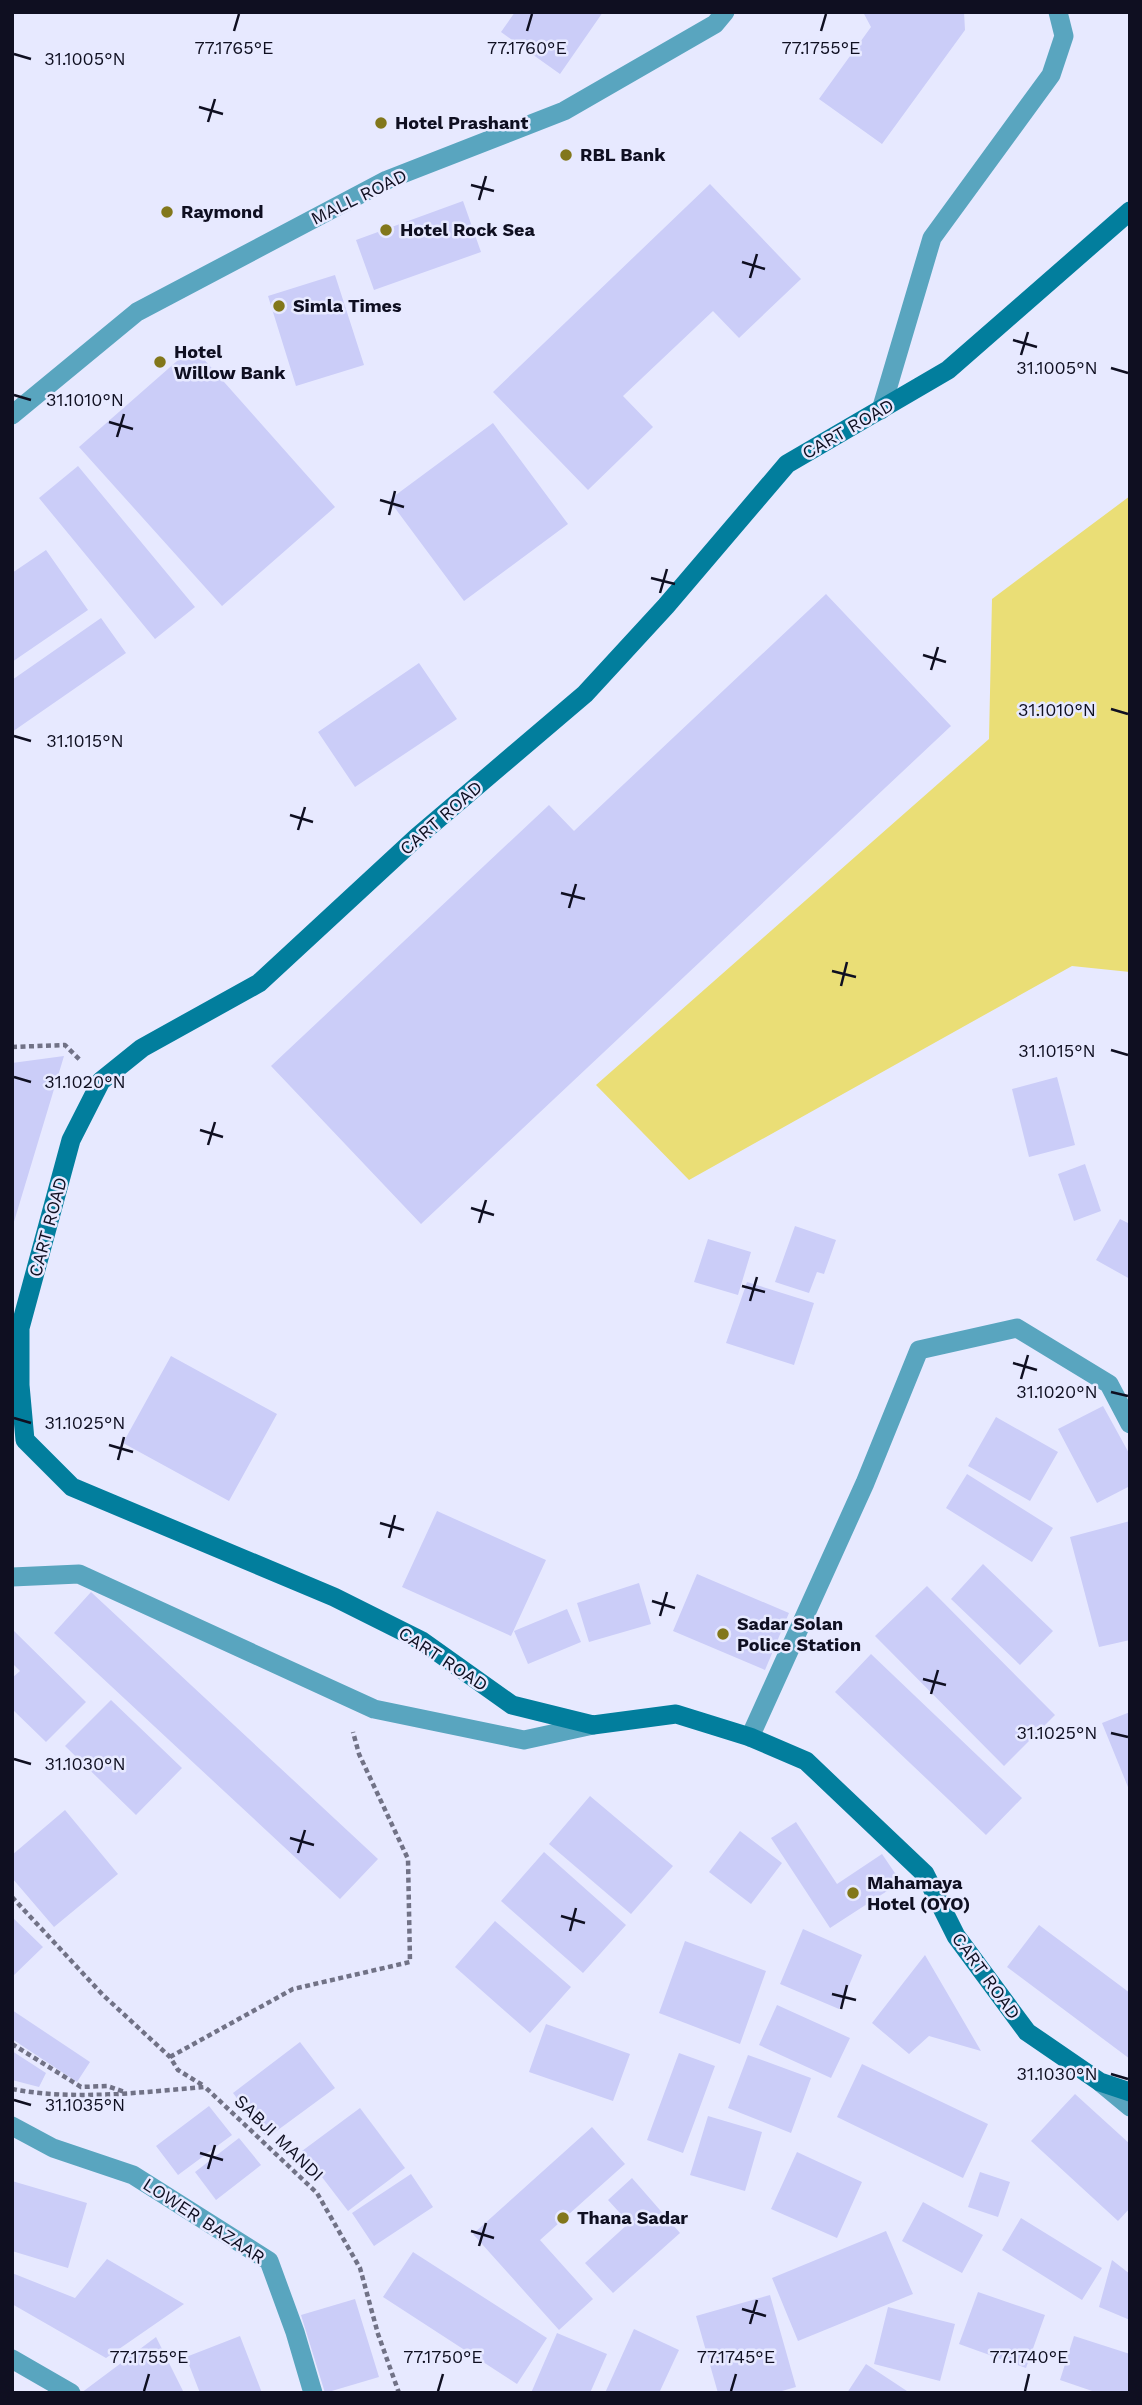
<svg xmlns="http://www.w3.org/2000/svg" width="1142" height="2405" font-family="'Work Sans',sans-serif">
<rect width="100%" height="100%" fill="#e7e9ff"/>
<path fill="#eade76" d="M1130 496V972L1072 966 689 1180 596 1085 989 739 992 599Z"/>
<path fill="#cbcdf8" d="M515 12H603L560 74 501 32Z
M863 12H964L965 30 882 144 819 99 871 27Z
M710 184 801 279 739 338 713 311 623 396 653 427 588 490 493 392Z
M463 201 481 252 374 290 356 240Z
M335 275 364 365 296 386 268 296Z
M193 347 335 507 222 606 79 447Z
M493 423 568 524 464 601 389 500Z
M78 466 195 607 155 639 39 498Z
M46 550 88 610 12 662V573Z
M826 594 951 726 421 1224 271 1066 549 805 574 831Z
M101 618 126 653 12 732V680Z
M419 663 457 719 355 787 318 732Z
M64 1056 13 1225H12V1063Z
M1057 1077 1075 1145 1029 1157 1012 1089Z
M1085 1164 1101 1211 1074 1221 1058 1174Z
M1120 1219 1130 1224V1279L1096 1260Z
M795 1226 836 1240 824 1274 817 1272 809 1293 775 1282Z
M708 1239 751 1252 738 1295 694 1282Z
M747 1282 814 1303 794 1365 726 1343Z
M171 1356 277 1414 229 1501 123 1443Z
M1103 1406 1130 1455V1486L1097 1503 1058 1429Z
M996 1417 1058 1452 1030 1501 968 1466Z
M967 1474 1053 1528 1032 1562 946 1508Z
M437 1511 546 1560 511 1636 402 1587Z
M1130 1521V1640L1099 1647 1070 1537Z
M983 1564 1053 1631 1020 1665 951 1599Z
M697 1574 789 1613 765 1670 673 1631Z
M639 1583 651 1624 589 1642 577 1603Z
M927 1586 1055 1715 1004 1766 875 1636Z
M91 1592 378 1859 340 1899 54 1633Z
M567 1609 581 1642 528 1664 514 1631Z
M12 1629 86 1702 46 1742 12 1709V1678L20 1671 12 1663Z
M871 1654 1022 1798 986 1835 835 1692Z
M111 1700 182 1768 136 1815 65 1746Z
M1130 1712V1792L1102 1723Z
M590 1796 673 1866 631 1914 549 1844Z
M65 1810 118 1874 54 1927 12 1878V1855Z
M796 1822 837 1884 882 1854 901 1882 830 1928 771 1838Z
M740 1831 782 1863 751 1904 709 1872Z
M544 1852 626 1925 583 1973 501 1901Z
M12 1917 43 1947 12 1977Z
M495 1921 571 1987 530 2033 455 1967Z
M1039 1925 1130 1993V2059L1007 1967Z
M803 1929 862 1955 839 2009 780 1984Z
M685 1941 766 1971 740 2044 659 2013Z
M925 1955 981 2051 929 2036 909 2054 872 2023Z
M777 2005 850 2038 831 2078 759 2045Z
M12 2010 90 2062 77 2082 12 2039Z
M546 2024 630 2054 613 2101 529 2072Z
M300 2042 335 2088 267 2138 233 2093Z
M12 2051 46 2073 39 2087 12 2080Z
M679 2053 715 2066 683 2153 647 2140Z
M748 2055 811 2078 791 2133 728 2108Z
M862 2064 988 2124 963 2178 837 2117Z
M1075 2094 1130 2144V2208L1118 2221 1031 2141Z
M209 2106 232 2135 178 2175 156 2146Z
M360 2108 405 2168 348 2211 302 2151Z
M708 2116 762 2132 745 2191 690 2175Z
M592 2127 625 2164 540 2240 593 2299 559 2330 473 2234Z
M239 2138 261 2165 216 2200 195 2172Z
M797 2152 862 2182 837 2238 771 2209Z
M980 2172 1010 2182 998 2217 968 2207Z
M411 2174 433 2207 374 2246 352 2213Z
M632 2178 680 2233 613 2293 585 2263 629 2223 608 2200Z
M12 2181 87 2203 68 2268 12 2251Z
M923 2202 983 2235 962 2273 902 2241Z
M1021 2218 1102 2268 1082 2300 1002 2250Z
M886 2231 913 2294 798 2341 772 2278Z
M413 2252 547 2338 517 2384 383 2297Z
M107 2259 184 2304 106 2358 12 2304V2273L75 2298Z
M1112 2260 1130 2274V2320L1099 2307Z
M978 2292 1045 2315 1026 2368 959 2344Z
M770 2295 796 2387 775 2393H718L696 2316Z
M355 2299 379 2377 325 2393 301 2315Z
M888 2307 955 2324 940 2381 874 2364Z
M634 2329 679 2350 659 2393H605Z
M557 2333 607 2354 590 2393H531Z
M240 2336 262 2393H200L186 2357Z
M1074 2336 1130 2354V2393H1098L1060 2380Z
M156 2337 184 2393H81Z
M866 2364 910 2393H847Z"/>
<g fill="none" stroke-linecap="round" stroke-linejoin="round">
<path stroke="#717286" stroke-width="4.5" stroke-dasharray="5 3.5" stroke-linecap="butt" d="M12 1047 65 1045 81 1061
M12 1897 103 1995 170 2057 178 2070 204 2086
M12 2044 81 2087 107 2086 125 2092
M170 2057 293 1989 410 1962 408 1859 359 1754 353 1732
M12 2089C74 2101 143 2092 205 2087L317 2193 360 2268 378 2334 399 2393"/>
<path stroke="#59a5bf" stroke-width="19" d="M881 410 932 238 1051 75 1064 36 1058 12"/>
<path stroke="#59a5bf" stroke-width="19" d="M12 1577 79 1574 374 1709 524 1740 593 1725
M750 1737 865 1483 919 1350 1017 1328 1109 1384 1130 1424
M1101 2083 1130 2107
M12 2126 53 2148 133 2175 269 2261 295 2332 313 2393
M12 2359 71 2393"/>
<path stroke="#59a5bf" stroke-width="19" d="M12 415 137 312 387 180 564 111 715 24 725 12"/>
<path stroke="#027e9d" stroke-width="19" d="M1130 211 948 370 787 464 666 606 585 694 417 837 259 983 142 1048 101 1081 71 1140 20 1328V1385L25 1440 72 1487 334 1597 422 1641 512 1705 593 1725 676 1714 750 1737 806 1761 925 1874 956 1936 1027 2032 1100 2082 1130 2092"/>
</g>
<path fill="none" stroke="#0f0f21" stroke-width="2.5" d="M234 31 239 14M527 31 532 14M821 31 826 14M14 54 31 59M199 107 223 114M208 122 215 99M471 185 494 191M479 200 486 176M742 262 765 269M750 278 757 254M1013 340 1037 347M1021 355 1028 332M1111 368 1128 373M14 395 31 400M109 422 133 429M117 437 124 414M380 500 404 507M389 515 395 491M651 578 675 584M660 593 667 569M923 655 946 662M931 670 938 647M1111 709 1128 714M14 736 31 741M290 815 313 822M298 830 305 807M561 893 585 899M569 908 576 884M832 971 856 977M841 986 847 962M1111 1050 1128 1055M14 1077 31 1082M200 1130 223 1137M208 1145 215 1122M471 1208 494 1215M479 1223 486 1200M742 1286 765 1292M750 1301 757 1277M1013 1363 1037 1370M1021 1379 1028 1355M1111 1392 1128 1396M14 1418 31 1423M109 1445 133 1452M118 1460 124 1437M380 1523 404 1530M389 1538 395 1515M652 1601 675 1608M660 1616 667 1592M923 1679 946 1685M931 1694 938 1670M1111 1733 1128 1737M14 1759 31 1764M290 1838 314 1845M298 1853 305 1830M561 1916 585 1923M570 1931 576 1908M832 1994 856 2000M841 2009 847 1985M1111 2074 1128 2079M14 2100 31 2105M200 2153 223 2160M208 2169 215 2145M471 2231 494 2238M479 2246 486 2223M742 2309 766 2316M750 2324 757 2300M144 2391 149 2374M438 2391 443 2374M731 2391 736 2374M1025 2391 1029 2374"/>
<g fill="#82771b" stroke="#e7e9ff" stroke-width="2.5">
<circle cx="381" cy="123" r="7"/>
<circle cx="566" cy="155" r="7"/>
<circle cx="167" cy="212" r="7"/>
<circle cx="386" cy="230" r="7"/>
<circle cx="279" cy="306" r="7"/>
<circle cx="160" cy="362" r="7"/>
<circle cx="723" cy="1634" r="7"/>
<circle cx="853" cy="1893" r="7"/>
<circle cx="563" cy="2218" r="7"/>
</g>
<g text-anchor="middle" stroke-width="5" stroke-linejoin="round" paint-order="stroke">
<g font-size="18" font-weight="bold" fill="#0f0f21" stroke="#e7e9ff" text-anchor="start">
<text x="395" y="129">Hotel Prashant</text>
<text x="580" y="161">RBL Bank</text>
<text x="181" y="218">Raymond</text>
<text x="400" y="236">Hotel Rock Sea</text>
<text x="293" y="312">Simla Times</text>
<text x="174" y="358">Hotel<tspan x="174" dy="21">Willow Bank</tspan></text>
<text x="737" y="1630">Sadar Solan<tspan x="737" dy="21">Police Station</tspan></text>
<text x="867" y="1889">Mahamaya<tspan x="867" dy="21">Hotel (OYO)</tspan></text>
<text x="577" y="2224">Thana Sadar</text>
</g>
<g font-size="18" fill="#0f0f21" stroke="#e7e9ff">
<text transform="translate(359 197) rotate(-26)" y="6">MALL ROAD</text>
<text transform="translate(848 429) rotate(-30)" y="6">CART ROAD</text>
<text transform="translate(441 818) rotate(-41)" y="6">CART ROAD</text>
<text transform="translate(48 1227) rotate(-75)" y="6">CART ROAD</text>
<text transform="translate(443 1659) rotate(33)" y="6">CART ROAD</text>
<text transform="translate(986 1976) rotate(54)" y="6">CART ROAD</text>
<text transform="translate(279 2138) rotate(44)" y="6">SABJI MANDI</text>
<text transform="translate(204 2221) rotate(33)" y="6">LOWER BAZAAR</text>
</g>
</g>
<g font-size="18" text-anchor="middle" fill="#0f0f21" stroke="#e7e9ff" stroke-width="5" stroke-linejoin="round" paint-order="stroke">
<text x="234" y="54">77.1765°E</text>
<text x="527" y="54">77.1760°E</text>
<text x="821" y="54">77.1755°E</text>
<text x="85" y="65">31.1005°N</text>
<text x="1057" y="374">31.1005°N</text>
<text x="85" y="406">31.1010°N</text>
<text x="1057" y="716">31.1010°N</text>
<text x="85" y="747">31.1015°N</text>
<text x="1057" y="1057">31.1015°N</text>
<text x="85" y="1088">31.1020°N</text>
<text x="1057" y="1398">31.1020°N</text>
<text x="85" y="1429">31.1025°N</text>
<text x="1057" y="1739">31.1025°N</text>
<text x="85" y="1770">31.1030°N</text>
<text x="1057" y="2080">31.1030°N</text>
<text x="85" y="2111">31.1035°N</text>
<text x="149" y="2363">77.1755°E</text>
<text x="443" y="2363">77.1750°E</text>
<text x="736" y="2363">77.1745°E</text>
<text x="1029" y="2363">77.1740°E</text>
</g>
<rect width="1142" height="2405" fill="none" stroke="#0f0f21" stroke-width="28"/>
</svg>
